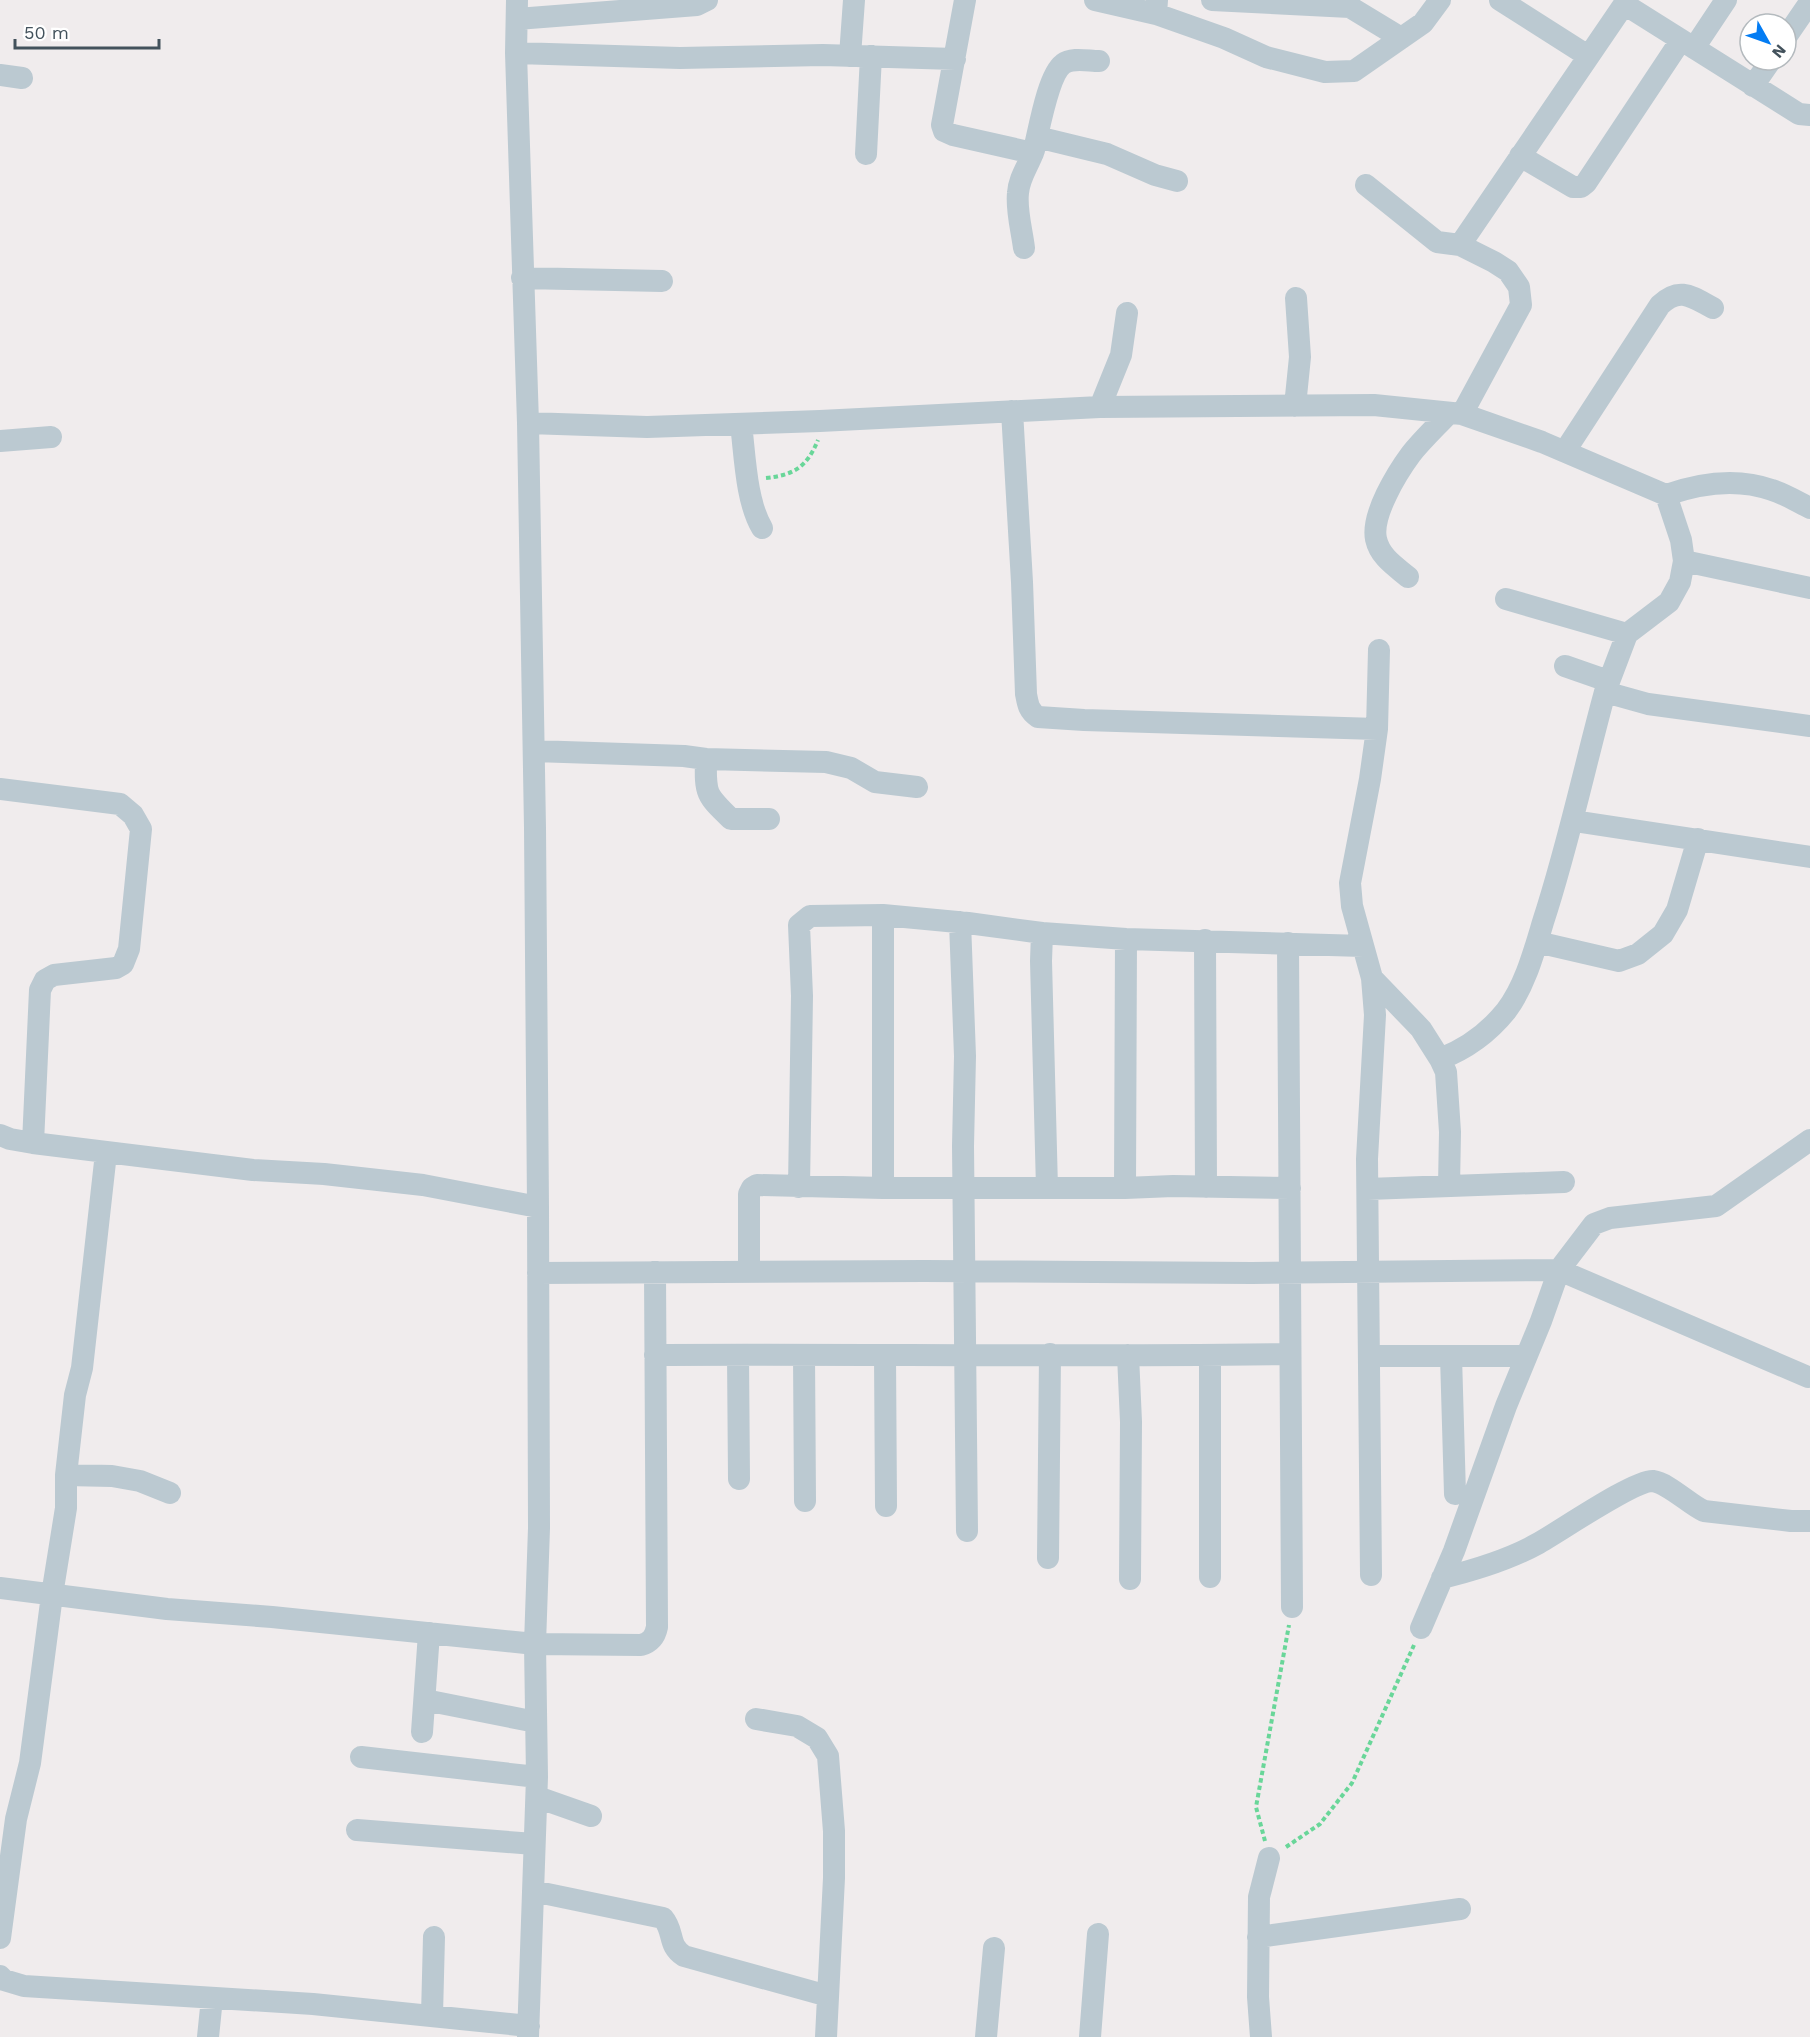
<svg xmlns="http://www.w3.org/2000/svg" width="1810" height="2037" font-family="'Work Sans',sans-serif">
<rect width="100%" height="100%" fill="#f0eced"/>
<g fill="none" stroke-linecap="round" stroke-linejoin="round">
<path stroke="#69d699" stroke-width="4" stroke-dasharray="4.5 3" stroke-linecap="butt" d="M766 478C794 475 807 467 818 440
M1265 1841 1256 1807 1289 1625
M1286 1847 1320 1824 1352 1783 1414 1645"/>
<path stroke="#bbc9d1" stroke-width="22" d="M517 0 516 53 528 423 535 828 538 1207 539 1528 535 1644 537 1777 528 2037
M965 0 942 125 944 131 953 135 1033 153
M1095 0 1156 14
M1157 0 1156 14 1224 38 1266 57 1325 72 1354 71 1423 23 1440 0
M1212 0 1350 7 1401 38
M1500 0 1588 56
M1624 4 1799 114 1810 115
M517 19 697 5 707 0
M1786 37 1810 2
M1694 48 1726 0
M516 53 680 58 823 55 955 59
M850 56 854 0
M0 75 22 78
M1753 86 1771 60
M1037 137 1107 154 1155 175 1177 181
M866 154 871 56
M1520 156 1573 187H1581L1586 183 1681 40
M1366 185 1437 242 1460 245 1494 262 1508 271 1519 287 1521 305 1462 414
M1460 245 1627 0
M1024 248C1022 231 1016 210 1018 193 1019 177 1029 165 1034 150 1039 130 1048 75 1063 64 1072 57 1088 61 1099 61
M522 278 662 281
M1295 406 1300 357 1296 298
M1100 407 1121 355 1127 313
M1012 411 1022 582 1026 694C1028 705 1029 711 1038 717L1084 720 1377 729
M528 423 647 427 820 421 1100 407 1374 405 1462 414 1542 442 1666 495C1700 483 1736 477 1772 490 1785 494 1798 502 1810 508
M741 424C745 456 746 501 762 528
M0 441 51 437
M1565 451 1660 305C1680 286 1692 297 1713 308
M1666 495 1681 540 1684 561 1680 582 1669 602 1627 634 1605 692 1648 704 1810 726
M1684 561 1810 588
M1408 577C1395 566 1380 557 1376 539 1371 515 1397 473 1411 454 1422 440 1436 427 1449 413
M1506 599 1627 634
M1565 666 1608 681
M534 751 684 756 706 759 826 762 851 768 875 782 917 787
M706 759C705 794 706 795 731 819H769
M0 789 120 804 133 815 141 829 129 949 123 964 116 968 54 975 45 980 40 990 33 1143 253 1170 324 1174 423 1185 538 1207
M1574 821 1810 857
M960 922 965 1056 963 1146 967 1531
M1042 933 1126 939 1363 946
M1205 940 1206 1187
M1537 942 1619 961 1638 954 1663 934 1677 910 1698 839
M1288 943 1292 1607
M1372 978 1421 1029 1440 1059 1446 1072 1450 1132 1449 1186
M1440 1059C1466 1049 1489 1032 1506 1011 1525 986 1534 952 1543 922 1568 846 1584 769 1605 692
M0 1135 10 1139 33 1143
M799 1187 802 996 799 925 810 916 883 915 968 923 1042 933 1041 961 1047 1188
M883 1188V915
M1125 1188 1126 939
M1368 1189 1564 1182
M749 1272V1194L752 1188 757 1185 883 1188H1125L1173 1186 1290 1188
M538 1273 924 1271 1252 1273 1559 1270 1808 1377
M655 1355C867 1354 1079 1357 1290 1354
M738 1355 739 1479
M804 1355 805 1501
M885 1355 886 1506
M1128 1355 1131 1422 1130 1579
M1370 1356H1526
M1451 1356 1455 1494
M66 1475 75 1395 82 1368 106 1153
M1048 1558 1050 1354
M1371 1575 1367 1159 1375 1015 1372 978 1352 906 1350 883 1370 779 1377 729 1379 650
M1210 1577V1355
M1442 1578C1475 1570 1508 1560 1537 1544 1559 1532 1634 1480 1653 1481 1668 1483 1689 1504 1704 1511L1791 1521H1810
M0 1588 167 1609 272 1617 535 1644 641 1645C651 1642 655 1637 657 1627L655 1272
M1421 1628 1454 1551 1506 1406 1541 1321 1559 1270 1594 1224 1610 1218 1716 1206 1810 1140
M425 1700 536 1722
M756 1719 797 1726 817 1738 828 1756 834 1831V1878L826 2037
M422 1732 429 1633
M361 1757 537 1777
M537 1797 591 1816
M357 1830 534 1844
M533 1891 663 1918C675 1932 667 1945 684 1956L828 1996
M1258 1937 1460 1909
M0 1938 16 1819 30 1763 52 1595 66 1508V1475L112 1476 140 1481 170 1493
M0 1976 4 1980 24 1986 313 2004 529 2026
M432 2015 434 1937
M208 2037 212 1998
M986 2037 994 1948
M1090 2037 1098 1934
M1261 2037 1258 1997 1259 1897 1269 1858"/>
</g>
<g transform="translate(1768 42) rotate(130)"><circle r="28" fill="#ffffff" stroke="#b4babe" stroke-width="1.5"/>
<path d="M0-4.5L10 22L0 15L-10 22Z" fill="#037cf3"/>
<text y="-9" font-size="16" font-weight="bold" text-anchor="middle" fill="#43525c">N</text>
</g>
<path d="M15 39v9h144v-9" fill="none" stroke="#43525c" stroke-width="3"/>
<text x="24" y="39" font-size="18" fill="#43525c" stroke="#ffffff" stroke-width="4.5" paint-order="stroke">50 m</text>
</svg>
